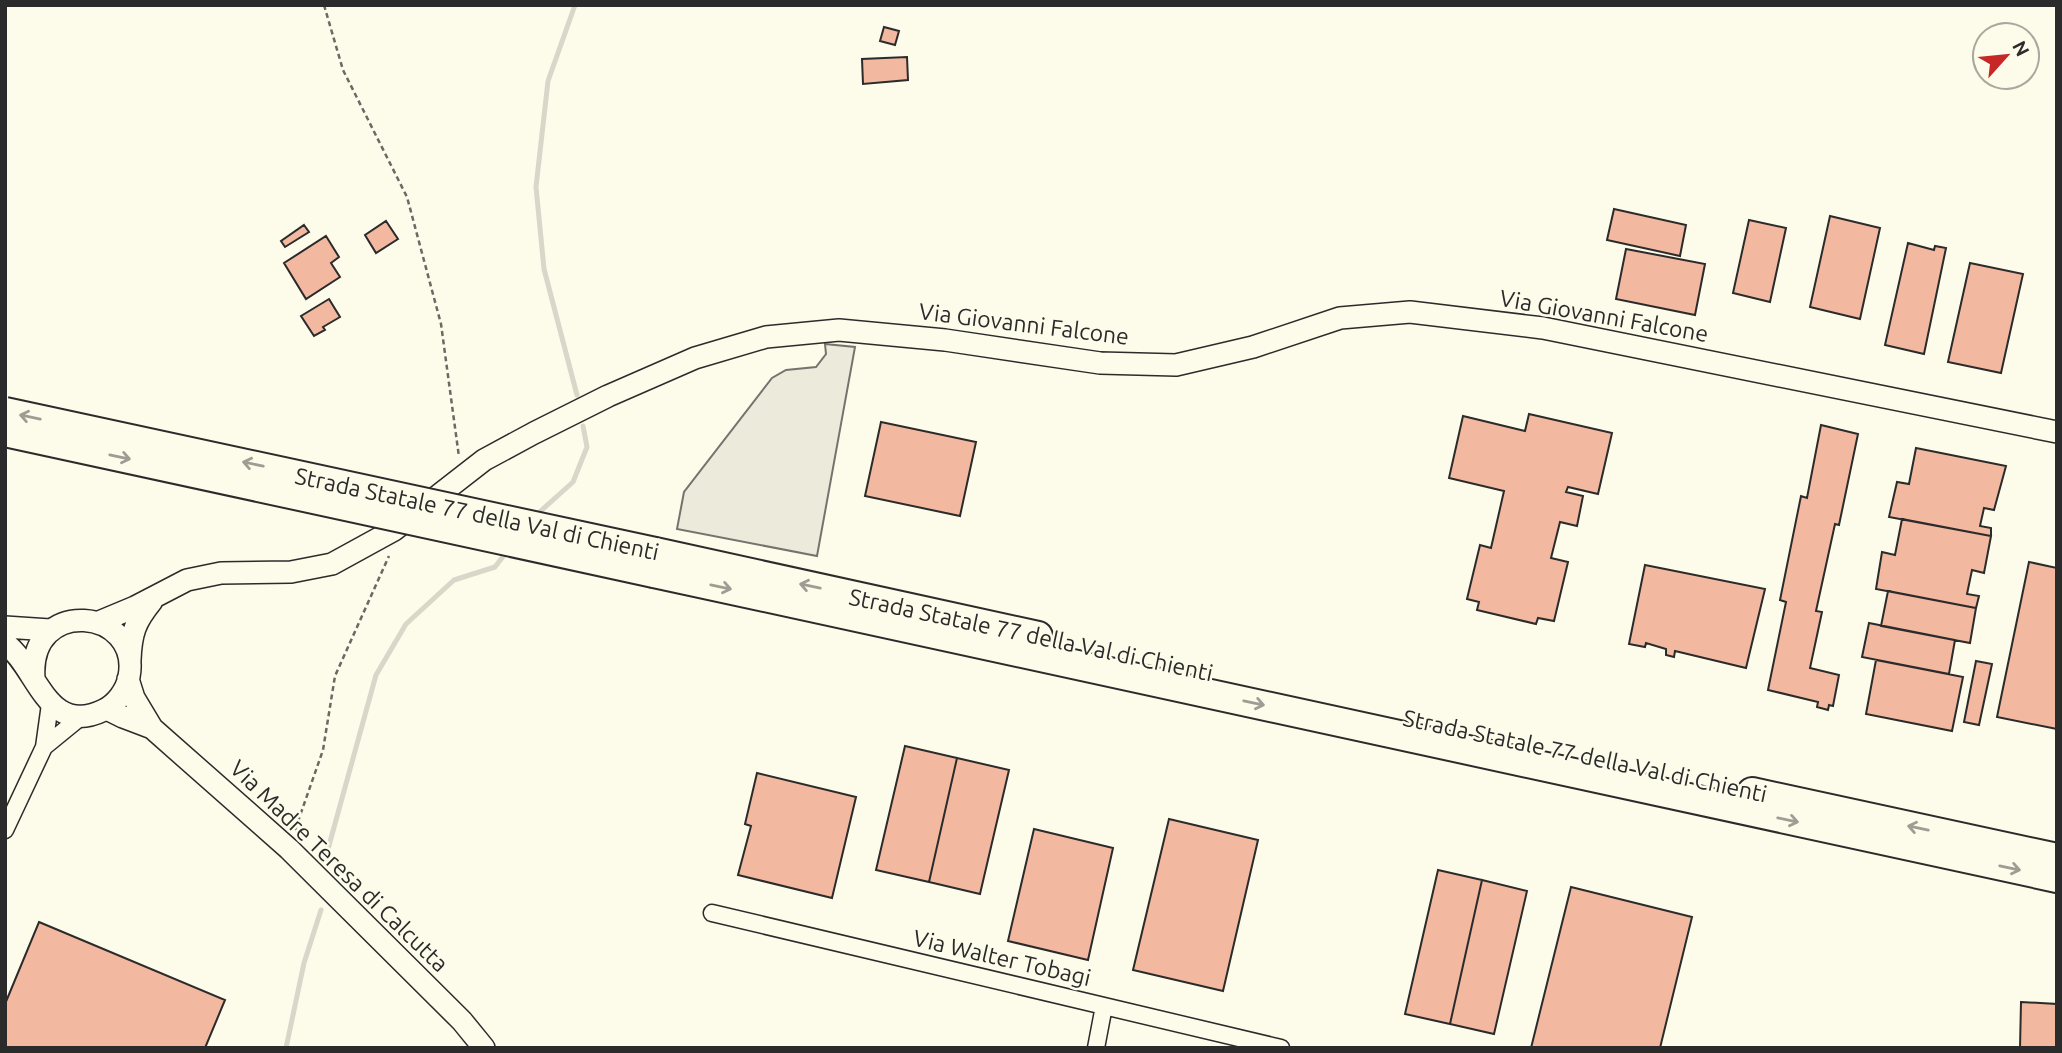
<svg xmlns="http://www.w3.org/2000/svg" width="2062" height="1053" font-family="Ubuntu,sans-serif">
<rect width="100%" height="100%" fill="#fdfbea"/>
<path fill="#eceadb" stroke="#74746e" stroke-width="2" d="M825 344 855 347 817 556 677 529 684 492 772 378 786 370 816 367 826 354Z"/>
<g fill="none" stroke-linecap="round" stroke-linejoin="round">
<path stroke="#d8d7c9" stroke-width="5" d="M575 5 548 81 536 187 544 269 577 395
M534 517 573 482 587 447 583 426
M325 860 376 675 406 624 454 580 495 567 508 550
M286 1048 304 963 321 910"/>
</g>
<path fill="#f2b8a0" stroke="#2b2b2b" stroke-width="2" d="M884 27 899 31 895 45 880 41Z
M907 57 908 80 863 84 862 59Z
M1614 209 1686 225 1680 256 1607 240Z
M1830 216 1880 228 1860 319 1810 307Z
M1749 220 1786 228 1770 302 1733 293Z
M386 221 398 239 376 253 365 235Z
M304 225 309 232 285 247 281 241Z
M326 236 339 257 331 263 340 277 306 299 284 263Z
M1908 243 1934 250 1935 246 1946 248 1924 354 1885 345Z
M1626 249 1705 264 1695 315 1616 299Z
M1970 263 2023 274 2001 373 1948 362Z
M329 299 340 317 323 327 325 330 314 336 301 316Z
M1529 414 1612 433 1598 494 1568 487 1566 492 1583 496 1577 526 1560 522 1551 558 1568 562 1554 621 1538 618 1536 624 1477 610 1479 602 1467 599 1480 545 1491 548 1504 491 1449 478 1463 416 1525 431Z
M881 422 976 442 960 516 865 496Z
M1821 425 1858 434 1839 525 1835 524 1816 611 1822 612 1810 668 1839 675 1833 706 1829 705 1828 710 1817 707 1818 702 1768 690 1786 602 1780 600 1801 496 1807 498Z
M1916 448 2006 466 1994 510 1984 508 1980 526 1991 528V536L1889 517 1897 482 1909 484Z
M1902 519 1991 536 1984 573 1972 570 1967 594 1979 596 1976 608 1876 589 1882 552 1895 555Z
M2029 562 2057 568V729L1997 717Z
M1645 565 1765 589 1746 668 1675 651 1674 657 1666 655V649L1646 643 1645 647 1629 644Z
M1888 591 1976 608 1970 643 1881 626Z
M1869 623 1955 640 1949 674 1862 657Z
M1876 660 1963 677 1952 731 1866 714Z
M1976 661 1992 664 1979 725 1964 722Z
M905 746 957 758 929 882 876 870Z
M957 758 1009 770 980 894 929 882Z
M757 773 856 797 832 898 738 875 751 826 745 824Z
M1169 819 1258 840 1223 991 1133 970Z
M1034 829 1113 848 1088 960 1008 941Z
M1438 870 1482 880 1450 1024 1405 1014Z
M1482 880 1527 891 1494 1034 1450 1024Z
M1571 887 1692 917 1660 1048H1531Z
M39 922 225 1000 205 1048H5V1004Z
M2021 1002 2057 1004V1048H2020Z"/>
<g fill="none" stroke-linecap="round" stroke-linejoin="round">
<defs>
<path id="street" d="M50 704 44 747 82 716
M5 830 44 747
M712 913 1281 1048
M1096 1048 1104 1006"/>
<path id="secondary" d="M99 622 135 607 187 580 221 573 291 572 332 564 394 530 484 460 534 433 608 396 695 358 766 337 839 330 945 340 1100 363 1176 365 1253 347 1340 318 1410 312 1543 328 2057 432
M5 627 50 630
M5 643C38 668 47 738 104 710 116 704 126 691 129 677 142 608 28 595 34 678
M130 660C131 633 135 622 152 601
M128 679 134 698 152 728 289 849 462 1021 484 1048
M107 709 123 717 152 728"/>
<path id="highway" d="M655 552 1038 636
M654 573 2057 878
M1752 792 2057 858"/>
</defs>
<use href="#street" stroke="#2b2b2b" stroke-width="19"/>
<use href="#secondary" stroke="#2b2b2b" stroke-width="24"/>
<use href="#highway" stroke="#2b2b2b" stroke-width="32"/>
<path stroke="#6a6964" stroke-width="2.5" stroke-dasharray="5 3.5" stroke-linecap="butt" d="M324 5 343 70 407 197 441 324 459 457
M295 830 323 750 335 676 389 556"/>
<use href="#street" stroke="#fdfbea" stroke-width="16"/>
<use href="#secondary" stroke="#fdfbea" stroke-width="21"/>
<use href="#highway" stroke="#fdfbea" stroke-width="28"/>
<defs>
<path id="highway-bridge" d="M5 412 655 552
M5 432 654 573"/>
</defs>
<use href="#highway-bridge" stroke="#2b2b2b" stroke-width="32" stroke-linecap="butt"/>
<use href="#highway-bridge" stroke="#fdfbea" stroke-width="28"/>
</g>
<defs><path id="oneway-shaft" d="M-6 0H5M1.5-3L5.5 0L1.5 3" fill="none" stroke-width="1.6" stroke-linecap="round" stroke-linejoin="round" transform="scale(1.75)"/></defs>
<g stroke="#9e9d94">
<use href="#oneway-shaft" transform="translate(30 417) rotate(-168)"/>
<use href="#oneway-shaft" transform="translate(120 457) rotate(12)"/>
<use href="#oneway-shaft" transform="translate(253 464) rotate(-168)"/>
<use href="#oneway-shaft" transform="translate(810 586) rotate(-168)"/>
<use href="#oneway-shaft" transform="translate(721 587) rotate(12)"/>
<use href="#oneway-shaft" transform="translate(1254 703) rotate(12)"/>
<use href="#oneway-shaft" transform="translate(1788 820) rotate(12)"/>
<use href="#oneway-shaft" transform="translate(1918 828) rotate(-168)"/>
<use href="#oneway-shaft" transform="translate(2010 868) rotate(12)"/>
</g>
<g text-anchor="middle" stroke-width="5" stroke-linejoin="round" paint-order="stroke">
<g font-size="23" fill="#2b2b2b" stroke="#fdfbea">
<text transform="translate(1604 316) rotate(10)" y="8">Via Giovanni Falcone</text>
<text transform="translate(1024 324) rotate(7)" y="8">Via Giovanni Falcone</text>
<text transform="translate(477 514) rotate(12)" y="8">Strada Statale 77 della Val di Chienti</text>
<text transform="translate(1031 635) rotate(12)" y="8">Strada Statale 77 della Val di Chienti</text>
<text transform="translate(1585 756) rotate(12)" y="8">Strada Statale 77 della Val di Chienti</text>
<text transform="translate(339 866) rotate(44)" y="8">Via Madre Teresa di Calcutta</text>
<text transform="translate(1002 958) rotate(13)" y="8">Via Walter Tobagi</text>
</g>
</g>
<rect width="2062" height="1053" fill="none" stroke="#2b2b2b" stroke-width="14"/>
<g transform="translate(2006 56) rotate(63)"><circle r="33" fill="#fdfbea" stroke="#a9a89e" stroke-width="2"/>
<path d="M0-5L12 26L0 18L-12 26Z" fill="#c62828"/>
<text y="-10" font-size="19" font-weight="bold" text-anchor="middle" fill="#2b2b2b">N</text>
</g>
</svg>
